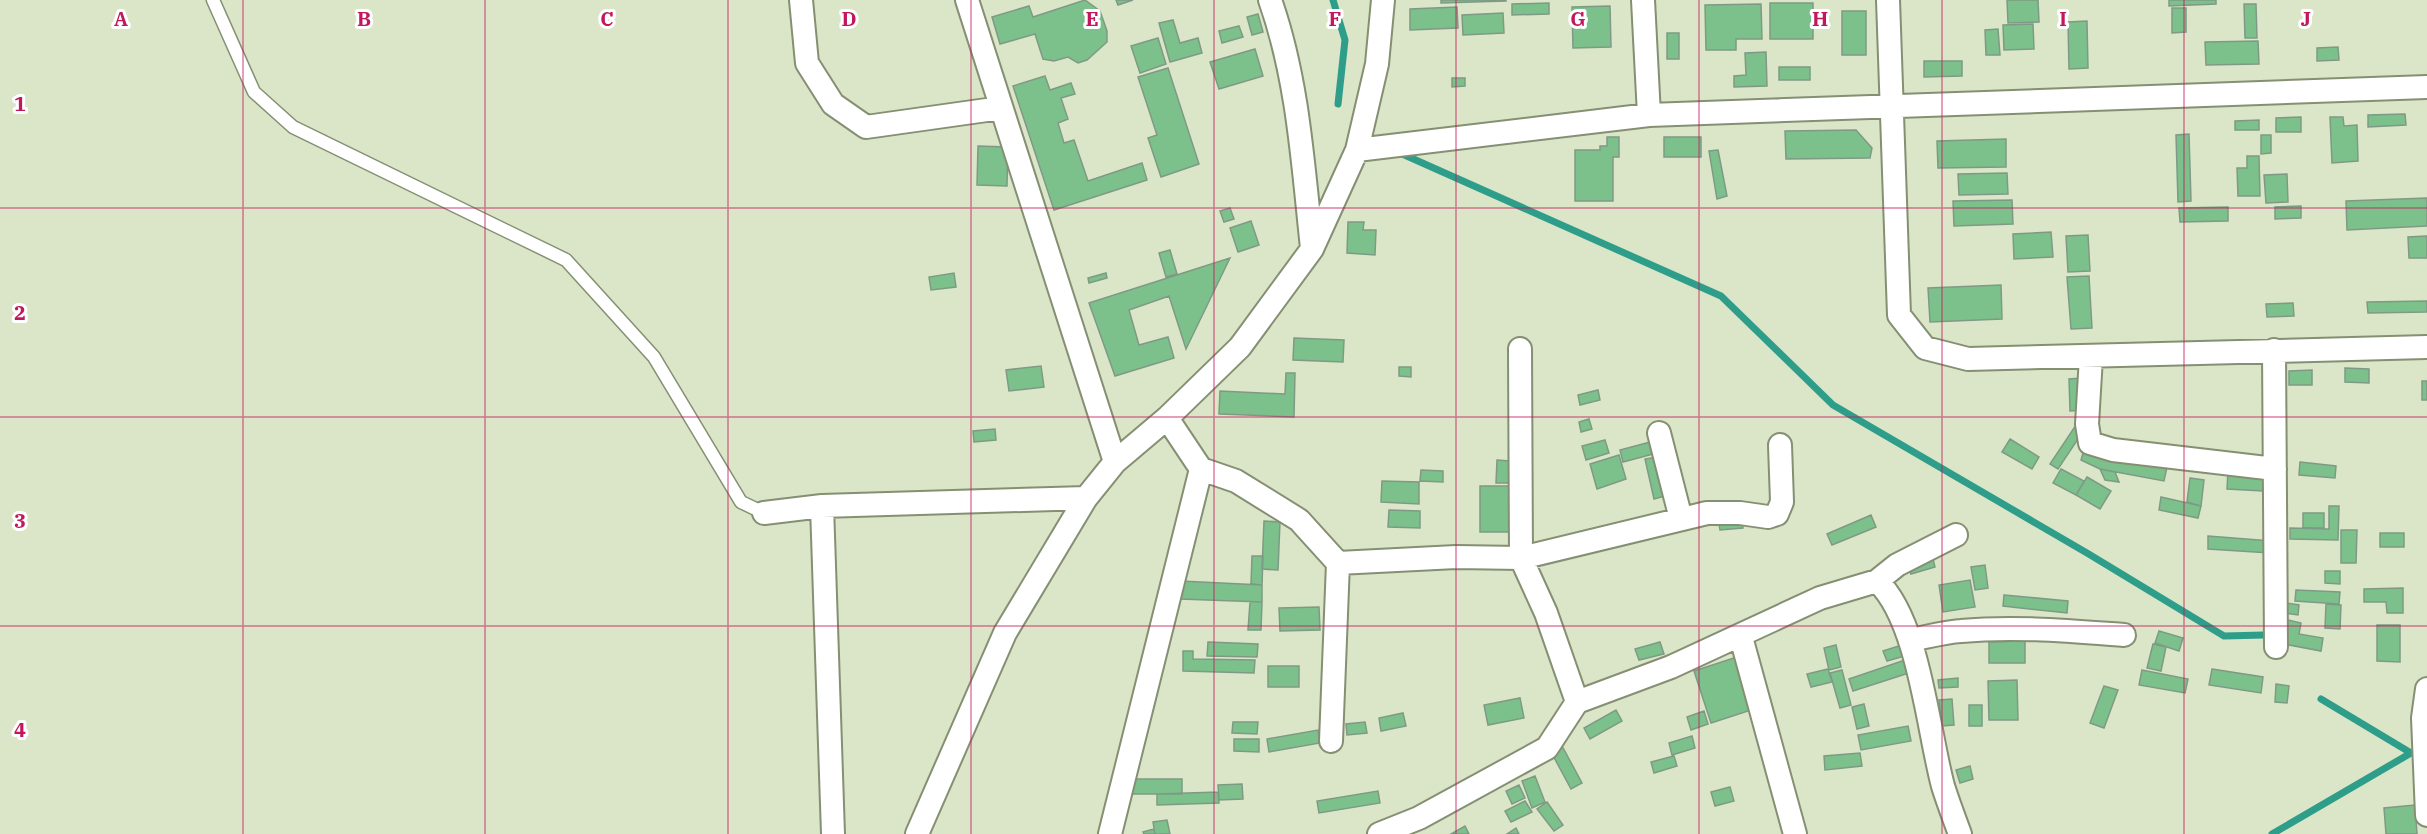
<svg xmlns="http://www.w3.org/2000/svg" width="2427" height="834" font-family="'IBM Plex Serif',serif">
<rect width="100%" height="100%" fill="#dae6c7"/>
<g fill="none" stroke-linecap="round" stroke-linejoin="round">
<path stroke="#2e9e8a" stroke-width="7" d="M1333 0 1345 40 1338 104
M1400 153 1721 296 1833 405 2087 553 2224 636 2264 635
M2321 699 2411 753
M2272 834 2411 753 2421 756"/>
</g>
<path fill="#7cc18c" stroke="#7f9a84" stroke-width="1.5" d="M1085 0 1100 11 1107 31V42L1087 60 1078 63 1068 57 1054 61 1043 59 1035 34 1000 44 992 17 1029 6 1033 17Z
M1116 0H1133L1118 5Z
M1441 0H1506V1L1441 3Z
M2007 0H2038L2039 22 2008 23Z
M2169 0H2216V4L2169 6Z
M1549 3V14L1512 15V4Z
M1770 3H1813V39H1770Z
M1761 4 1762 39H1736V50H1706L1705 5Z
M2244 4H2256L2257 38H2245Z
M1610 6 1611 47 1573 48 1572 7Z
M1457 7 1458 28 1410 30V9Z
M2172 8H2186V32L2172 33Z
M1842 11H1866V55H1842Z
M1503 13 1504 33 1463 35 1462 15Z
M1258 14 1263 32 1252 35 1247 17Z
M1173 20 1180 43 1198 38 1202 53 1170 62 1159 23Z
M2087 21 2088 68 2069 69 2068 22Z
M2033 24 2034 49 2004 50 2003 25Z
M1239 26 1243 37 1222 43 1219 31Z
M1998 29 2000 55H1986L1985 30Z
M1667 33H1679V59H1667Z
M1158 38 1166 64 1140 73 1131 46Z
M2258 41 2259 64 2206 65 2205 42Z
M2338 47 2339 60 2317 61V48Z
M1255 49 1263 76 1219 89 1210 62Z
M1766 52 1767 86 1734 87V76L1746 75 1745 53Z
M1924 61H1962V76L1924 77Z
M1779 67H1810V80H1779Z
M1168 68 1199 164 1161 177 1148 138 1157 135 1138 77Z
M1045 76 1050 90 1071 83 1075 94 1061 98 1068 119 1058 123 1064 143 1074 140 1088 181 1142 163 1147 180 1054 210 1013 86Z
M1452 78H1465V86L1452 87Z
M2405 114 2406 125 2368 127V115Z
M2301 117V132H2276V118Z
M2330 117H2343L2344 126 2357 125 2358 161 2332 163Z
M2259 120V130H2235V121Z
M1856 130 1872 148 1870 158 1786 159 1785 131Z
M2189 134 2191 201 2178 202 2176 135Z
M2261 135H2271V153L2261 154Z
M1607 137H1619V157H1613V201H1575V150H1600V146H1607Z
M1664 137H1701V157H1664Z
M2006 139V167L1938 168 1937 141Z
M978 146 1008 147 1007 186 977 185Z
M1718 150 1727 196 1717 199 1709 151Z
M2247 156H2259L2260 196H2238L2237 168H2247Z
M2007 173 2008 194 1959 195 1958 174Z
M2287 174 2288 202 2266 203 2264 175Z
M2427 198V226L2347 230 2346 201Z
M2012 200 2013 224 1954 226 1953 201Z
M2301 206V218L2275 219V207Z
M2228 207V221L2180 222 2179 208Z
M1230 208 1234 219 1224 222 1220 211Z
M1251 221 1259 245 1238 252 1230 228Z
M1348 222H1364L1363 230H1376L1375 255 1347 253Z
M2051 232 2053 257 2014 259 2013 234Z
M2088 235 2090 271 2068 272 2066 236Z
M2427 236V258H2409L2408 237Z
M1170 250 1177 274 1166 277 1159 253Z
M1230 258 1186 349 1169 296 1129 310 1139 345 1168 337 1174 358 1115 376 1089 303Z
M954 273 956 287 931 290 929 277Z
M1106 273 1107 278 1089 283 1088 278Z
M2089 276 2092 328 2071 329 2067 277Z
M2001 285 2002 319 1930 322 1928 288Z
M2427 301V312L2368 313 2367 302Z
M2293 303 2294 316 2267 317 2266 304Z
M1294 338 1344 340 1343 362 1293 360Z
M1041 366 1044 387 1009 391 1006 370Z
M1399 367H1411V377L1399 376Z
M2345 368 2369 369V383L2345 382Z
M2312 370V385H2289V371Z
M1286 373H1295L1294 417 1219 414 1220 391 1285 394Z
M2082 378 2083 410 2070 411 2069 379Z
M2422 381H2427V400H2422Z
M1598 390 1600 400 1580 405 1578 395Z
M1589 419 1592 429 1581 432 1579 422Z
M2078 422 2086 427 2058 469 2050 464Z
M995 429 996 440 974 442 973 431Z
M2010 439 2039 457 2032 469 2002 452Z
M1605 440 1609 453 1586 460 1582 446Z
M1654 441 1657 453 1623 462 1620 450Z
M2085 446 2167 467 2164 481 2100 469 2081 460Z
M1619 455 1626 479 1597 489 1590 464Z
M1656 457 1665 496 1654 499 1645 459Z
M1497 460 1509 461V483H1496Z
M2300 462 2336 466 2335 478 2299 475Z
M2061 469 2084 481 2076 495 2053 483Z
M2100 469 2115 472 2119 482 2105 480Z
M1421 470 1443 471V482L1420 481Z
M2228 470 2264 472 2263 491 2227 489Z
M2087 477 2111 491 2100 509 2076 495Z
M2190 478 2204 480 2201 506 2187 502Z
M1382 481 1419 482V504L1381 502Z
M1480 486H1509V532H1480Z
M2161 497 2201 506 2198 518 2159 510Z
M2329 506H2339L2338 540 2290 539V528L2329 529Z
M1389 510 1420 511V528L1388 527Z
M2303 513H2324V528H2303Z
M1742 515 1743 528 1720 530 1718 518Z
M1871 515 1876 527 1832 545 1827 534Z
M1264 521 1280 522 1278 570 1262 569Z
M2341 530H2357L2356 563H2341Z
M2380 533H2404V547H2380Z
M2208 536 2271 541 2270 553 2208 549Z
M1932 555 1935 567 1911 574 1907 563Z
M1252 556H1263L1262 585 1251 584Z
M1985 565 1988 588 1975 590 1971 567Z
M2325 571H2340V584L2325 583Z
M1970 580 1975 607 1943 612 1939 585Z
M1180 581 1262 585V602L1180 599Z
M2403 588V613H2387L2386 602H2364V589Z
M2296 590 2340 592 2339 604 2295 601Z
M2004 595 2068 601 2067 613 2003 606Z
M1250 602H1262L1261 630H1248Z
M2286 603 2299 605 2298 615 2285 613Z
M2326 604 2341 605 2340 629 2325 628Z
M1319 607 1320 630 1280 631 1279 608Z
M2288 620 2301 623 2299 634 2323 638 2321 651 2284 644Z
M2377 625H2400V662L2377 661Z
M2159 631 2183 638 2179 651 2155 643Z
M2025 641V663H1989V642Z
M1208 642 1258 644 1257 657 1207 656Z
M1660 642 1664 654 1639 660 1635 649Z
M1905 644 1908 655 1887 661 1883 651Z
M2153 644 2166 647 2161 671 2147 668Z
M1836 645 1841 667 1829 670 1824 648Z
M1183 651H1193V659L1255 660 1254 673 1183 671Z
M1737 657 1754 709 1711 723 1694 671Z
M1908 659 1912 672 1853 691 1849 679Z
M1268 666H1299V687H1268Z
M1828 669 1832 682 1811 687 1807 674Z
M2212 669 2263 677 2261 693 2209 685Z
M1842 670 1851 705 1840 708 1830 673Z
M2142 670 2188 679 2185 693 2139 685Z
M1958 678V687L1939 688 1938 680Z
M2017 680 2018 720H1989L1988 681Z
M2276 684 2289 686 2287 703 2275 702Z
M2104 686 2118 690 2104 728 2090 723Z
M1520 698 1524 718 1488 725 1484 705Z
M1952 699 1954 725 1942 726 1939 700Z
M1864 704 1869 726 1857 729 1852 707Z
M1969 705H1982V726H1969Z
M1616 710 1622 721 1590 739 1584 728Z
M1704 711 1708 724 1691 730 1687 717Z
M1403 713 1406 726 1381 731 1379 718Z
M1233 722H1258L1257 734 1232 733Z
M1365 722 1367 733 1347 735 1346 724Z
M1908 726 1911 741 1861 750 1858 735Z
M1318 730 1320 743 1269 752 1267 739Z
M1692 736 1695 748 1672 755 1669 743Z
M1234 739H1259V752L1234 751Z
M1561 744 1582 783 1571 789 1550 750Z
M1860 753 1862 766 1825 770 1824 756Z
M1674 756 1677 766 1654 773 1651 762Z
M1970 766 1973 779 1960 783 1956 770Z
M1535 776 1545 802 1532 808 1522 781Z
M1131 779H1182V794H1131Z
M1242 784 1243 799 1219 800 1218 785Z
M1519 785 1525 798 1512 804 1506 791Z
M1730 787 1734 801 1715 806 1711 792Z
M1378 791 1380 803 1319 813 1317 801Z
M1218 792 1219 803 1157 805V794Z
M1525 801 1532 812 1511 822 1505 811Z
M1547 802 1563 825 1554 831 1537 809Z
M2415 805 2417 834H2386L2384 808Z
M1167 820 1170 834H1155L1153 822Z
M1465 826 1469 834H1451Z
M1516 828 1519 834H1507Z
M1154 829 1155 834H1144L1143 832Z"/>
<g fill="none" stroke-linecap="round" stroke-linejoin="round">
<defs>
<path id="lane" d="M213 0 254 92 293 127 566 260 654 357 741 502 764 513"/>
<path id="street" d="M801 0 807 63 833 104 866 127 1001 108
M967 0 1115 462
M1270 0C1298 79 1303 165 1312 248
M1643 0 1649 115
M1888 0 1899 315 1925 348 1968 359 2427 347
M1357 150 1649 115 2427 87
M1520 349 1521 558 1707 513H1740L1768 517 1777 514 1782 502 1780 445
M2274 350 2276 647
M2091 357 2087 424 2090 443 2113 450 2275 469
M1167 418 1201 469 1236 481 1299 520 1338 563 1456 557 1521 558 1546 613 1577 702
M1659 433 1681 519
M822 506 833 834
M764 513 822 506 1086 498
M1877 581 1897 565 1956 535
M1741 637 1795 834
M1911 640C1927 637 1944 632 1961 631 2014 626 2070 631 2124 635
M2427 689 2423 718 2427 815
M1331 741 1338 563
M917 834 1005 633 1086 498 1115 462 1167 418 1240 347 1312 249 1357 150 1377 64 1383 0
M1110 834 1201 469
M1379 834 1419 818 1547 748 1577 702 1671 667 1820 598 1877 581C1919 620 1928 731 1943 786 1948 802 1954 818 1960 834"/>
</defs>
<use href="#lane" stroke="#858f73" stroke-width="15"/>
<use href="#street" stroke="#858f73" stroke-width="26"/>
<use href="#lane" stroke="#fff" stroke-width="12"/>
<use href="#street" stroke="#fff" stroke-width="22"/>
</g>
<path fill="none" stroke="#c2185b" stroke-width="1.5" stroke-opacity="0.55" d="M243 0V834M485 0V834M728 0V834M971 0V834M1214 0V834M1456 0V834M1699 0V834M1942 0V834M2184 0V834M0 208H2427M0 417H2427M0 626H2427"/>
<g font-size="20" text-anchor="middle" font-weight="bold" fill="#c2185b" stroke="#fff" stroke-width="6" stroke-linejoin="round" paint-order="stroke">
<text x="121" y="26">A</text>
<text x="364" y="26">B</text>
<text x="607" y="26">C</text>
<text x="849" y="26">D</text>
<text x="1092" y="26">E</text>
<text x="1335" y="26">F</text>
<text x="1578" y="26">G</text>
<text x="1820" y="26">H</text>
<text x="2063" y="26">I</text>
<text x="2306" y="26">J</text>
<text x="20" y="111">1</text>
<text x="20" y="320">2</text>
<text x="20" y="528">3</text>
<text x="20" y="737">4</text>
</g>
</svg>
